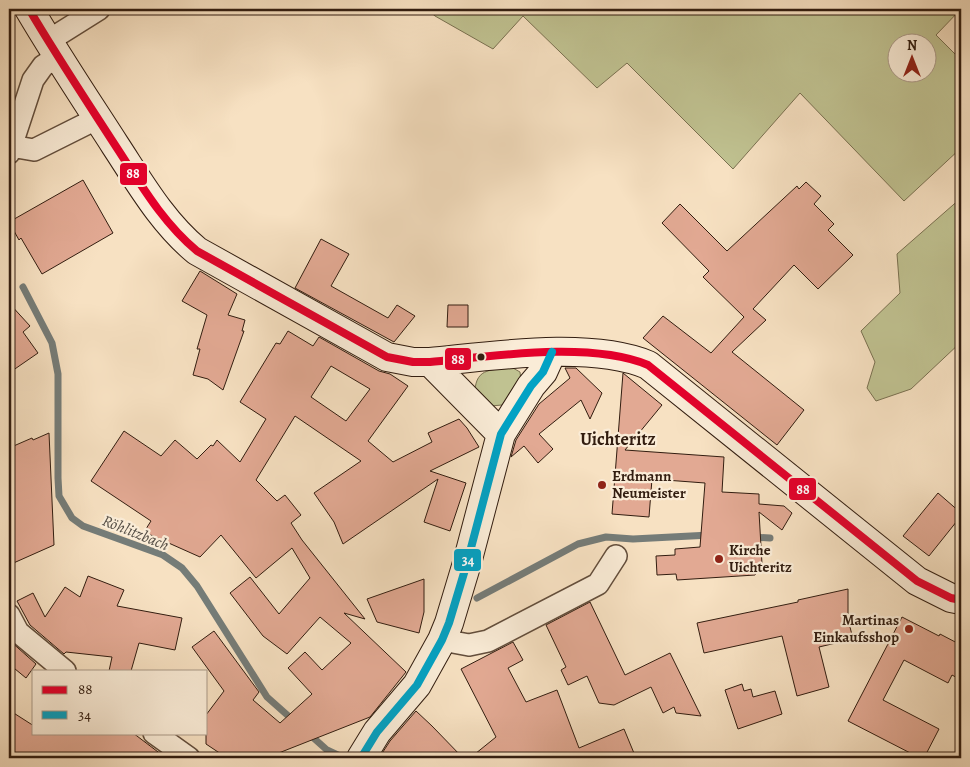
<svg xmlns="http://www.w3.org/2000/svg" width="970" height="767" font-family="Alegreya,serif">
<rect width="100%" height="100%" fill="#f7e1c2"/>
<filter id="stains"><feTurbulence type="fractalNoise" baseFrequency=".004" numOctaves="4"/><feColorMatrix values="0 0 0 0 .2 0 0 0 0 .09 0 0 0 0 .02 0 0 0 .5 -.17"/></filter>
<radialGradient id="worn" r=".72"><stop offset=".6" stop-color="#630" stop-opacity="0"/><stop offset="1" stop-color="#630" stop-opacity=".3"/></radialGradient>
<path fill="#c0c291" stroke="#797050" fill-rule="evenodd" d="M427 9H961L936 35 961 60V148L904 201 800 93 733 169 627 63 597 88 523 16 493 49 435 16ZM898 42H928V72H898Z
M961 198V342L911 389 876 401 867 388 875 362 861 331 900 293 897 254Z
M513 368 520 372 521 381 502 405 490 406 475 391C476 367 493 370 513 368Z"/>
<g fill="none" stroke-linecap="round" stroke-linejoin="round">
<path stroke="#757c78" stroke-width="7" d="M23 287 52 343 58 374V478L59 496 72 518 83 526 163 555 182 568 197 586 267 697 294 721
M753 537 770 538
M477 598 578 544 606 537 633 539 710 535
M308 733 327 750 342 757"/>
</g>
<path fill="#e2a993" stroke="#321d10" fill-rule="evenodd" d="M83 180 113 233 42 274 21 238 19 240 9 222Z
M806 182 821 196 814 204 834 224 828 230 853 255 818 289 794 265 753 309 766 320 732 352 804 410 777 445 643 338 663 316 711 353 744 317 703 277 709 271 662 223 680 204 727 251 797 186 799 189Z
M321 239 349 254 331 286 388 318 397 305 415 316 394 342 295 288Z
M200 271 237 294 228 315 245 320 242 331H244L223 390 208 379 193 375 200 349H197L207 315 182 301Z
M9 303 30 326 23 332 38 353 9 373Z
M448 305H468V327H447Z
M288 331 313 346 319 337 379 371 390 374 408 386 368 441 393 462 432 442 428 433 459 419 467 428 479 447 430 471 466 483 450 531 424 522 438 479 343 544 334 522 314 493 361 461 295 416 256 480 277 501 285 495 301 515 291 523 302 540 365 619 344 613 406 672 370 717 266 758H227L206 744V715L224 691 192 647 214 631 259 692 253 700 280 723 312 694 288 668 305 652 322 670 351 643 320 617 287 654 263 636 230 593 250 577 279 614 310 578 292 548 256 578 221 535 200 557 144 532 151 521 91 481 124 431 161 456 175 440 197 459 211 445 213 446 217 440 240 462 266 419 240 402 276 343 280 344ZM331 366 370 389 346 421 311 397Z
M565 368H576L602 393 590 419 581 400 539 434 553 449 538 463 524 446 511 457 516 440 539 404 570 378Z
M623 373 662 405 625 450 724 457 722 492 759 494V504L784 506 792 513 782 530 759 512 762 564 755 575 677 580 676 574 657 575 656 556 675 555V549L700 547 705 483 652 479 649 517 612 514Z
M49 433 54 545 9 565V448L32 438 33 440Z
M938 493 961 513V516L929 556 903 536Z
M88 576 124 590 117 606 182 618 175 650 139 643 131 671H109L112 657 66 652 64 654 30 625 17 601 33 593 45 617 65 587 80 597Z
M424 579V612L419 633 377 622 367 599Z
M848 589V619L853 639 819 647 829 687 797 696 782 636 704 653 697 623 798 602V600Z
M590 602 625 675 670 653 701 716 676 713 674 707 663 713 651 687 614 705 599 703 587 676 568 685 561 670 566 667 546 625Z
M902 617 939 636 940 634 961 645V680L952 675 948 683 904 660 883 700 939 729 924 758H920L848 721Z
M9 640 36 664 26 678 9 664Z
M513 642 523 660 508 668 526 702 557 690 579 748 624 729 636 758H470L496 737 461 669Z
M742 684 744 691 751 689 753 697 775 691 782 714 738 729 725 690Z
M9 710 34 726V733H133L166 758H9Z
M416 711 432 726 463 758H379L390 741Z"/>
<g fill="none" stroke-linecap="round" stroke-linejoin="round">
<defs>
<path id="street" d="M48 41 99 9
M11 146 34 150 98 118
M9 153 33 80 43 66 58 56
M9 615 18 632 65 671
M442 640 469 645 488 641 598 584 616 556
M154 733 189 758"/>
<path id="secondary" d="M29 9C56 55 86 100 115 145 140 183 162 222 197 251L387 357 413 362H430C493 356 590 341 648 365L917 581 951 598 961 600
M430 362 501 434
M361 758 377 732 417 685 442 640 449 623 467 563 501 434 531 386 543 372 552 352"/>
</defs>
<use href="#street" stroke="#634e3c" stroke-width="24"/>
<use href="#secondary" stroke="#321d10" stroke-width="30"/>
<use href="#street" stroke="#faecd7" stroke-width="21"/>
<use href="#secondary" stroke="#faecd7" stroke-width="28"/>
<defs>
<path id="bus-1" d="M29 9C56 55 86 100 115 145 140 183 162 222 197 251L387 357 413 362H430C493 356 590 341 648 365L917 581 951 598 961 600"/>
<path id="bus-2" d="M361 758 377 732 417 685 442 640 449 623 467 563 501 434 531 386 543 372 552 352"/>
</defs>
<use href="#bus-1" stroke="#faecd7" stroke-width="11"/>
<use href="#bus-2" stroke="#faecd7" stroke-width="11"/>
<use href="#bus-1" stroke="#e4002b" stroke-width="8"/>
<use href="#bus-2" stroke="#02a2c4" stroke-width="8"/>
</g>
<circle fill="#321d10" stroke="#faecd7" stroke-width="2" cx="481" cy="357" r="4.5"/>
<g fill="#8f2418" stroke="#faecd7" stroke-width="2">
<circle cx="602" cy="485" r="5"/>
<circle cx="719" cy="559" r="5"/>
<circle cx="909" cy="629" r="5"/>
</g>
<g text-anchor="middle" stroke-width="4.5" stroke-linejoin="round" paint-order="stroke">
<g font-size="15" font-weight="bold" fill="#321d10" stroke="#faecd7" text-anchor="start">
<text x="612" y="481">Erdmann<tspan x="612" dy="17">Neumeister</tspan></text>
<text x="729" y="555">Kirche<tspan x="729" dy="17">Uichteritz</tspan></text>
<text x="899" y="625" text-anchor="end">Martinas<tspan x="899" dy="17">Einkaufsshop</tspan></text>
</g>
<g font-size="16" font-style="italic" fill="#534c44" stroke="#faecd7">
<text transform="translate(136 532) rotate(22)" y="6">Röhlitzbach</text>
</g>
<g font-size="18" font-weight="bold" fill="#321d10" stroke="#faecd7">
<text x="618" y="445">Uichteritz</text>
</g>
</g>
<g stroke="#faecd7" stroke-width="2">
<rect x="119" y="162" width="29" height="24" rx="5" fill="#e4002b"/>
<rect x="444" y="347" width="28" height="24" rx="5" fill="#e4002b"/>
<rect x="788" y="477" width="29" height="24" rx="5" fill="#e4002b"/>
<rect x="453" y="548" width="29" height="24" rx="5" fill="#02a2c4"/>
</g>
<g font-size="14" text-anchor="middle" font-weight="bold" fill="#fff">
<text x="133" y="178">88</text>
<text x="458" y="364">88</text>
<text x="803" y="494">88</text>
<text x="468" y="565">34</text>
</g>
<rect width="970" height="767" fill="none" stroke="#f7e1c2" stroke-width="30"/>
<rect x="10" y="10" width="950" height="747" fill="none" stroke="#321d10" stroke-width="2.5"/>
<rect x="15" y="15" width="940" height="737" fill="none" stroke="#321d10"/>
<rect x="32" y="670" width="175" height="65" fill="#faecd7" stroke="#aa9987"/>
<rect x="42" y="686" width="25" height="8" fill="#e4002b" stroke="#aa9987"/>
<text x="78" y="694" font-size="15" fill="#321d10">88</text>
<rect x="42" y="711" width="25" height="8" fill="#02a2c4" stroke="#aa9987"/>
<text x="78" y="720" font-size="15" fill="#321d10">34</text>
<g transform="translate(912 58)"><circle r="24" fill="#faecd7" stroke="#aa9987"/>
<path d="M0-4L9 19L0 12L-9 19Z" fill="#8f2418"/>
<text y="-8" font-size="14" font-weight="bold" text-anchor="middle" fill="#321d10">N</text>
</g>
<rect width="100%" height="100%" filter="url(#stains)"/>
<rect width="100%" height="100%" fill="url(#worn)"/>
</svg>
